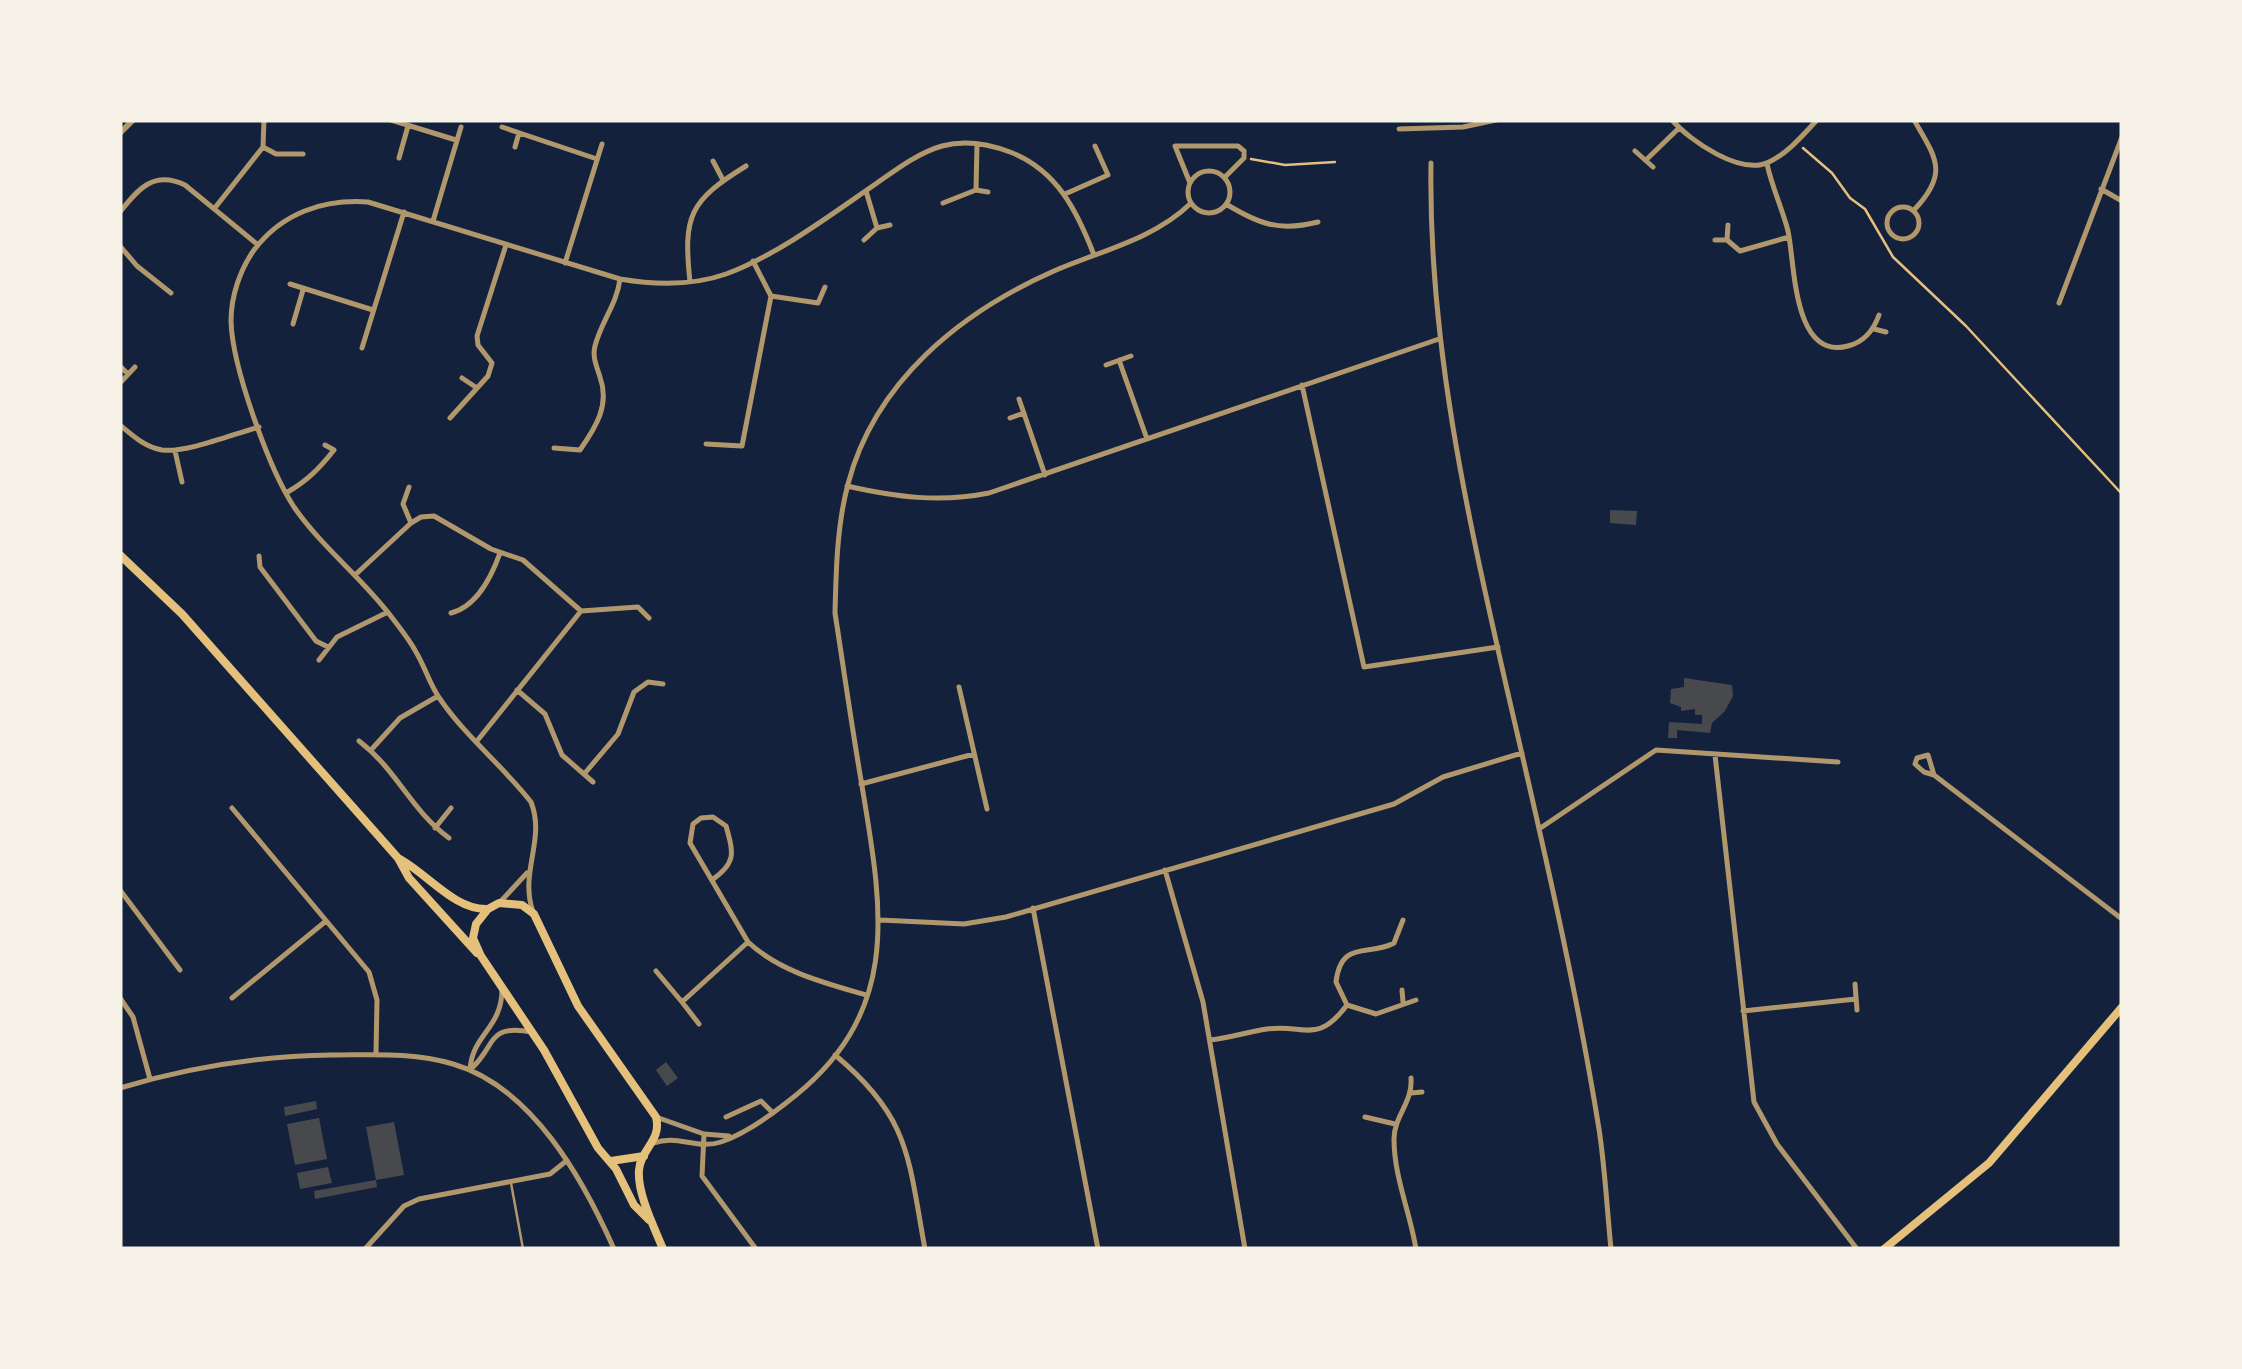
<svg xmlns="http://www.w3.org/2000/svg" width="2242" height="1369" font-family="'Varela Round',sans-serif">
<rect width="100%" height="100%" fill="#14213d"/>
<path fill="#48494c" d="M1610 510 1637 511 1636 525 1610 523Z
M1684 678 1732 685 1733 696 1725 711 1712 723 1710 733 1677 730V738H1668L1669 722 1702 724V715H1695V709L1681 711V707L1670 703 1671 689 1684 687Z
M666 1062 678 1078 667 1086 656 1070Z
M316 1101 317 1109 285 1116 284 1107Z
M319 1118 327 1159 295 1165 287 1124Z
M394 1122 404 1175 376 1180 377 1187 315 1199 314 1191 376 1180 366 1127Z
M328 1167 332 1183 300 1189 297 1173Z"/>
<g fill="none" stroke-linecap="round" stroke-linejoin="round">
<path stroke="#e5c07b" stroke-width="2.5" d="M1803 148 1832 173 1850 198 1865 209 1893 257 1966 326 2122 494
M1251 159 1285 165 1335 162"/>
<path stroke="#b1986c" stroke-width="2.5" d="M511 1183 523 1249"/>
<path stroke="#b1986c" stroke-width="5" d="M391 120 456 140
M1672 120C1690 141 1741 176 1769 162 1788 153 1803 135 1817 120
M1914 120C1936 158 1949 173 1915 209
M502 127 597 159
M1399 129 1463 127 1496 120
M263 147 276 154H303
M515 147 519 133
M1635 151 1653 167
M399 158 408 126
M1646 160 1679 128
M713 161 723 180
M1431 163C1428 340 1467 513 1506 685 1540 832 1575 980 1599 1129 1605 1168 1607 1209 1611 1249
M1767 164C1772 187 1782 208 1788 231 1795 261 1792 361 1848 346 1864 342 1874 329 1879 315
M1188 192a21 21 0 1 1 42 0a21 21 0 1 1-42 0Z
M1190 183 1175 146H1238L1244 151V158L1225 177
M2101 189 2122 201
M976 190 977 144
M866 191 877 228
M1065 194 1108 175 1095 146
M943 203 976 190 988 192
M1226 204C1259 224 1279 232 1318 222
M1887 223a16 16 0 1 1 32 0a16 16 0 1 1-32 0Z
M214 209 263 147 264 120
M120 212C138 189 154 170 185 185L258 245
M433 221 461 127
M1728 225 1727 240 1740 251 1789 237
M864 240 877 228 890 225
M1715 240H1727
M120 246 137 266 171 293
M565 263 602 144
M690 282C683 216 689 201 746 166
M290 284 373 310
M771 296 818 303 825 287
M2059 303 2122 137
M293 324 303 290
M1874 329 1886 332
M362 348 404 212
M1119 360 1147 439
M1106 365 1131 356
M120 366 128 374
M462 378 477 388
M120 383 135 367
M1302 385 1364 667 1498 647
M1019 399 1045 475
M450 418 488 376 492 363 478 345 477 336 506 245
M1010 418 1024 413
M120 425C133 436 145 447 162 450 187 453 233 434 259 427
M706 444 742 446 771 296 753 261
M554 448 580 450C596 427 610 405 600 377 597 367 592 357 595 346 601 322 617 304 620 279
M175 451 182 482
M847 486C896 497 939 503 989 493L1439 339
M409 487 403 504 411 523
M286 493C307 481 319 469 334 450L325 445
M259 556 260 567 316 641 328 647
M355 575 411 523 421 517 434 516 491 549 523 560 581 611 477 741
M581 611 638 607 649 618
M451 613C477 606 491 578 500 553
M319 660 337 637 388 612
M959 687 987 809
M517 690 545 714 562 755 593 782
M359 741C398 771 409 808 449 838
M371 750 400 718 438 696
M1715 755 1754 1102 1777 1144 1857 1249
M585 773 618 734 634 692 648 682 663 684
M1934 775 1928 755 1917 758 1915 764 1924 772 1934 775 2122 919
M861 784 974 754
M232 808 369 972 377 1000 376 1054
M435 828 451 808
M1539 829 1656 750 1838 762
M1165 870 1203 1002 1245 1249
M712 880C736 863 734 854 726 826L713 817 701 818 693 824 690 843 748 942C780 972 825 983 866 995
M120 890 180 970
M501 901 527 873
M1033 908 1098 1249
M533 912C519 872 546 840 531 802 503 766 466 737 440 699 430 685 425 667 416 652 409 639 399 627 390 615 361 577 321 546 294 507 269 469 232 366 231 321 231 296 240 270 254 250 282 213 323 199 368 202L620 279C655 285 692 286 726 274 771 258 824 220 864 192 888 176 914 154 942 146 964 140 989 144 1010 152 1057 170 1077 211 1094 255
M880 920 964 924 1006 917 1394 804 1443 777 1522 753
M656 971 682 1002
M1855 984 1857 1010
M1402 990 1403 1002
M120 998 133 1017 150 1079
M232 998 326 921
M1347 1005 1336 982C1341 939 1369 957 1394 943L1403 920
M1743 1011 1856 999
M699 1024 682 1002 748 942
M1210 1040C1229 1038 1247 1032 1267 1029 1305 1024 1317 1045 1347 1005L1376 1014 1416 1000
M835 1055C911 1118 908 1158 925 1249
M472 1068C497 1044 487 1024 532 1032
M470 1070C472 1034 502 1029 502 989
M1411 1078C1413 1102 1394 1116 1394 1139 1394 1177 1410 1212 1416 1249
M120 1088C190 1067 258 1056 331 1055 372 1055 413 1052 453 1064 532 1087 583 1179 614 1249
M1411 1093 1422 1092
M656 1117 704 1134 729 1136
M726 1117 761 1101 773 1113
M1365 1117 1395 1124
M704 1134 702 1176 756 1249
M654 1143C677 1134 697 1150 721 1142 744 1134 767 1118 786 1103 903 1015 883 912 862 786 852 728 844 671 835 613 836 571 837 525 848 484 875 381 961 312 1054 271 1100 251 1154 239 1190 204
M365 1249 404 1206 419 1199 550 1174 565 1162"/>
<path stroke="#b1986c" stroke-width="6" d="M120 133 133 120"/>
<path stroke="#e5c07b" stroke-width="8" d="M120 555 182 614 398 858 409 878 477 953
M398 858C427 873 454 910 487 909
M611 1161 644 1156
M649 1220 634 1205 616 1169 598 1148 544 1050 481 956 473 938 476 924 488 909 499 903 522 905 534 914 578 1006 656 1117C662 1141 641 1148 639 1170 637 1193 654 1227 663 1249
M1884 1249 1989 1163 2122 1007"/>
</g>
<rect width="2242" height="1369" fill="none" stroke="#f6f1e7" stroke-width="245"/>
</svg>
